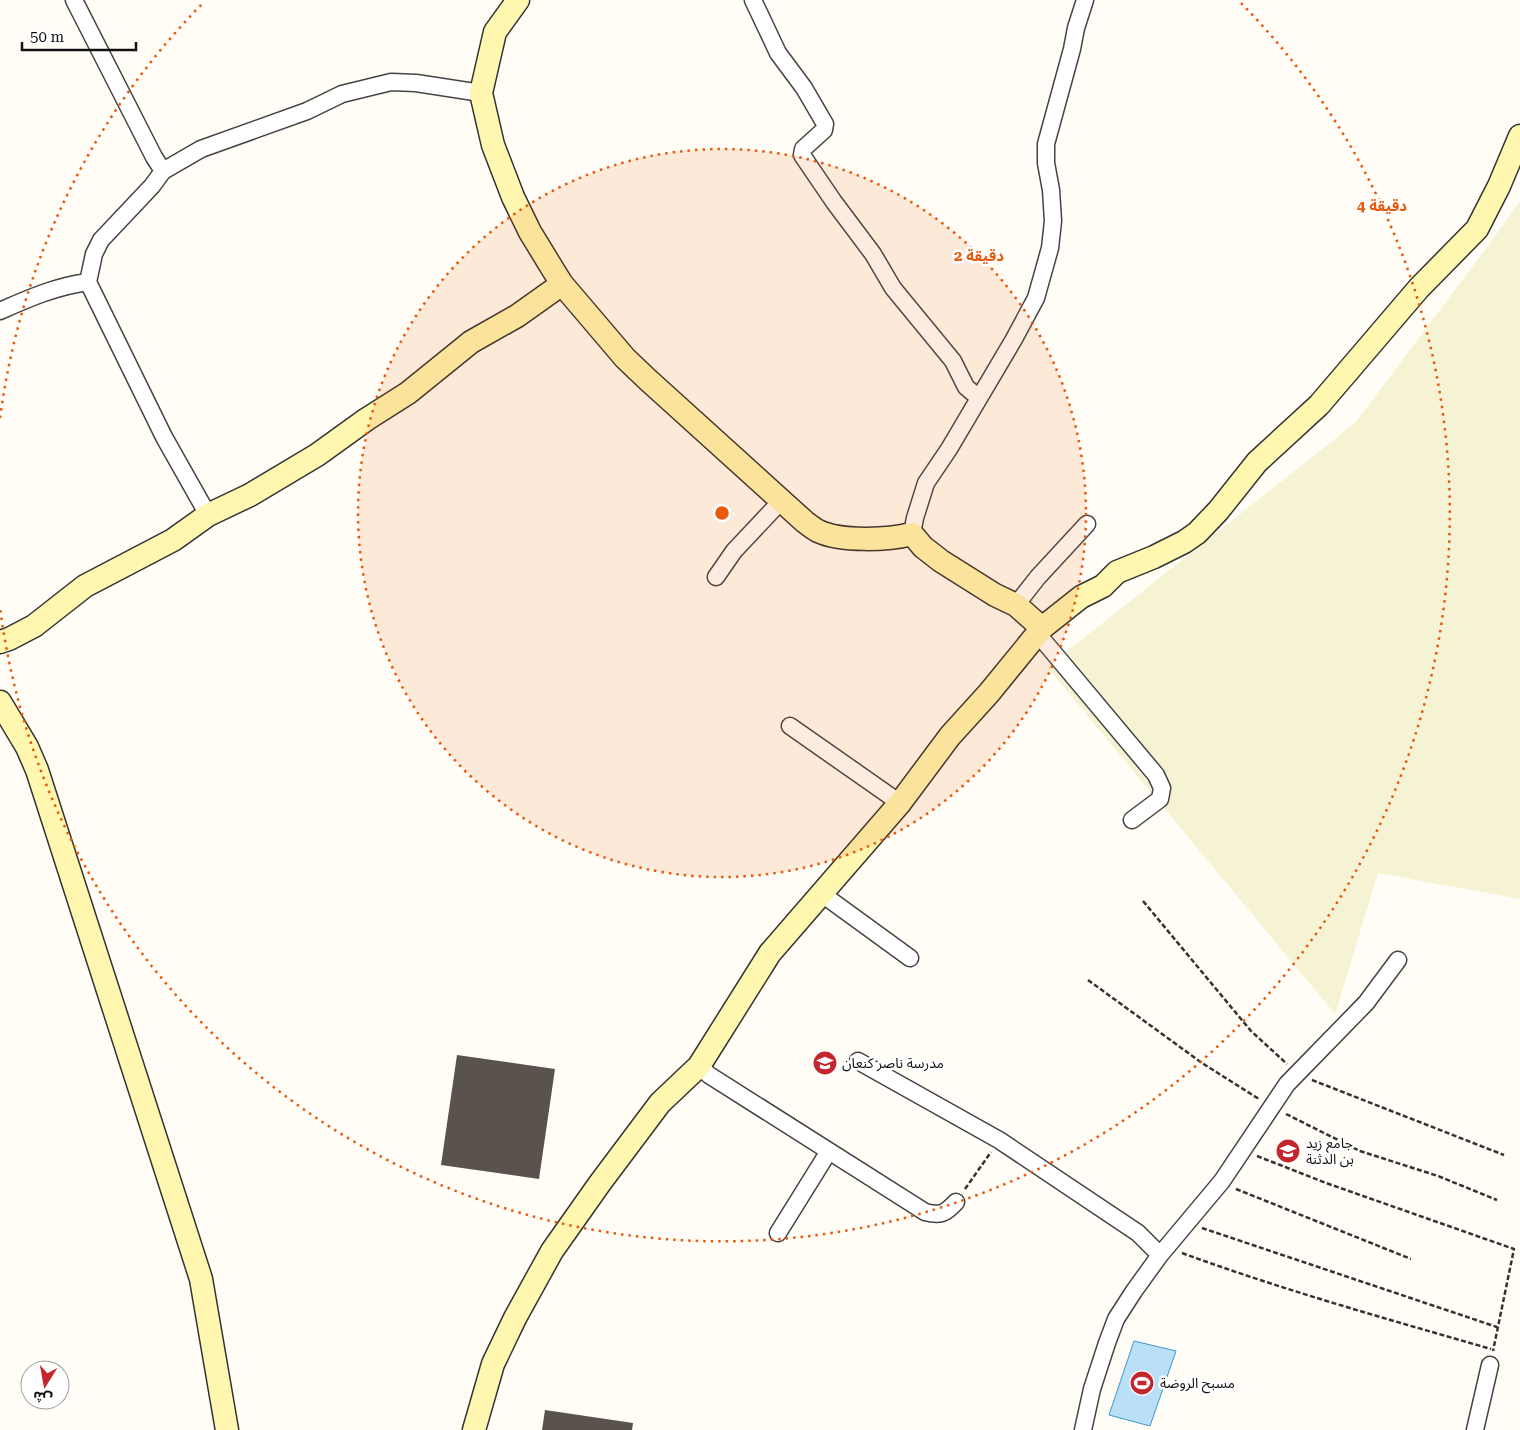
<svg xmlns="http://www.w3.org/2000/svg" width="1520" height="1430" font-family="'Roboto Serif','Noto Sans Arabic',serif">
<rect width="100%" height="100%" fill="#fffdf5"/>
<path fill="#f6f3d4" d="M1520 201V899L1378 873 1335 1014 1047 667 1355 423 1490 243Z"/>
<path fill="#b9e0f7" stroke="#3f96cf" d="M1134 1341 1176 1351 1150 1426 1109 1415Z"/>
<path fill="#5a524d" d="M457 1055 555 1069 539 1179 441 1165Z
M545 1410 633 1423 632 1430H542Z"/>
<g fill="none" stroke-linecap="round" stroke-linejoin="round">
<defs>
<path id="street" d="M74 0 154 157 163 171
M753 0 778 53 804 88 825 124 824 130 803 149 802 155 834 202 873 254 893 288 953 361 966 387 979 398
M0 311C29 298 57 286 88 282
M208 515 164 437 88 282 94 254 101 240 152 186 163 171 201 149 307 111 342 94 391 82 416 83 481 93
M912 534 915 518 926 483 949 449 1014 339 1036 298 1050 248 1053 221 1051 190 1046 163V144L1072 49 1076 28 1085 0
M716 577 734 551 782 500
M1016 605 1038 577 1087 524
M1037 633 1156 775 1162 788 1160 799 1132 820
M790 726 900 803
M822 894 910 958
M858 1061 999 1140 1138 1233 1160 1255
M699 1066 709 1075 925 1212C940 1216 945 1214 956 1202
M778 1233 829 1151
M1083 1430 1092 1389 1107 1343 1116 1319 1134 1291 1160 1255 1222 1181 1287 1084 1366 1003 1398 960
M1475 1430 1490 1365"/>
<path id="secondary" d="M518 0 495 32 481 93 493 145 513 197 530 232 552 268 562 284 625 358 647 379 805 522C809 525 814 529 818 531 841 542 888 540 912 534L923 547 941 561 995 595 1016 605 1042 628
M0 642 9 639 34 626 85 586 173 540 208 515 250 495 317 455 367 419 408 393 471 342 517 316 562 284
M0 702 27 747 37 770 201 1279 227 1430
M474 1430 493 1364 515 1318 552 1251 600 1183 660 1103 699 1066 770 953 900 803 950 736 989 693 1042 628 1081 597 1103 586 1117 572 1154 557 1184 542 1197 533 1218 511 1257 462 1319 405 1419 288 1477 229 1499 186 1520 136"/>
</defs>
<use href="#street" stroke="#444" stroke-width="19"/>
<use href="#secondary" stroke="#333" stroke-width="25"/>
<path stroke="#333" stroke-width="2.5" stroke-dasharray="5 2.5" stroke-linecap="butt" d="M1143 901 1251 1031 1287 1064
M1088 980 1202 1063 1259 1099
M1312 1080 1504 1155
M1286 1114 1360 1151 1438 1176 1497 1200
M1257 1156 1326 1183 1514 1249 1493 1351
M965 1189 991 1152
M1236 1189 1411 1259
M1202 1228 1497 1327
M1182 1253C1283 1290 1387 1319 1491 1349"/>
<use href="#street" stroke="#fff" stroke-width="16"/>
<use href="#secondary" stroke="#fff6b0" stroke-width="22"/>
</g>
<circle cx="722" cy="513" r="364" fill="#e8590c" fill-opacity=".12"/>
<g fill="none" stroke="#e8590c" stroke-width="2.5" stroke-dasharray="2.5 5">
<circle cx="722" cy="513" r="364"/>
<path d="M0 418A728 728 0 0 1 203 3M1241 3A728 728 0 1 1 0 608"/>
</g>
<defs>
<symbol id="school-disc" viewBox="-11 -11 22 22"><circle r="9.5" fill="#c4262e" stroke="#fff"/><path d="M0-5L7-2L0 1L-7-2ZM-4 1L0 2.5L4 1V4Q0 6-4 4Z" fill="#fff"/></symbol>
<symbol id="stadium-disc" viewBox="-11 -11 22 22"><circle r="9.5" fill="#c4262e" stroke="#fff"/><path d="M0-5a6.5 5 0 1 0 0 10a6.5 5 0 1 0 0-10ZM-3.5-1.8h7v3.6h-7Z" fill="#fff"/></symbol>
</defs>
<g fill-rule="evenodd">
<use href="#school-disc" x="811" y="1049" width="28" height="28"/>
<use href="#school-disc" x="1274" y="1137" width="28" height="28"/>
<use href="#stadium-disc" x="1128" y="1369" width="28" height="28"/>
</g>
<g text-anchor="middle" stroke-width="5" stroke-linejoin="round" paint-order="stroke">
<g font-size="14" fill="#111" stroke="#fff" text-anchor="start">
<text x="842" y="1068">مدرسة ناصر كنعان</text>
<text x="1306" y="1148">جامع زيد<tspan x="1306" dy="16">بن الدثنة</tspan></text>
<text x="1160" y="1388">مسبح الروضة</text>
</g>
</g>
<circle cx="722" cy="513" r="8" fill="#e8590c" stroke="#fff" stroke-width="2.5"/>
<g font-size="15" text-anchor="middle" font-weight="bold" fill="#e8590c" stroke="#fff" stroke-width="5" stroke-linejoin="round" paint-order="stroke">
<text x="1382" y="211">4 دقيقة</text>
<text x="979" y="261">2 دقيقة</text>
</g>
<g transform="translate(45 1385) rotate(191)"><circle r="24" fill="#ffffff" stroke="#a0a0a0"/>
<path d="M0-4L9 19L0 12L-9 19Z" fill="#c4262e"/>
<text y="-8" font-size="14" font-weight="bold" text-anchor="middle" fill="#111111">ش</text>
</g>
<path d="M22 42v8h114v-8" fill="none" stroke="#111111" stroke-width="2.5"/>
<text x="30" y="42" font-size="15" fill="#111111" stroke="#ffffff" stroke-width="4" paint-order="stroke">50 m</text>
</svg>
